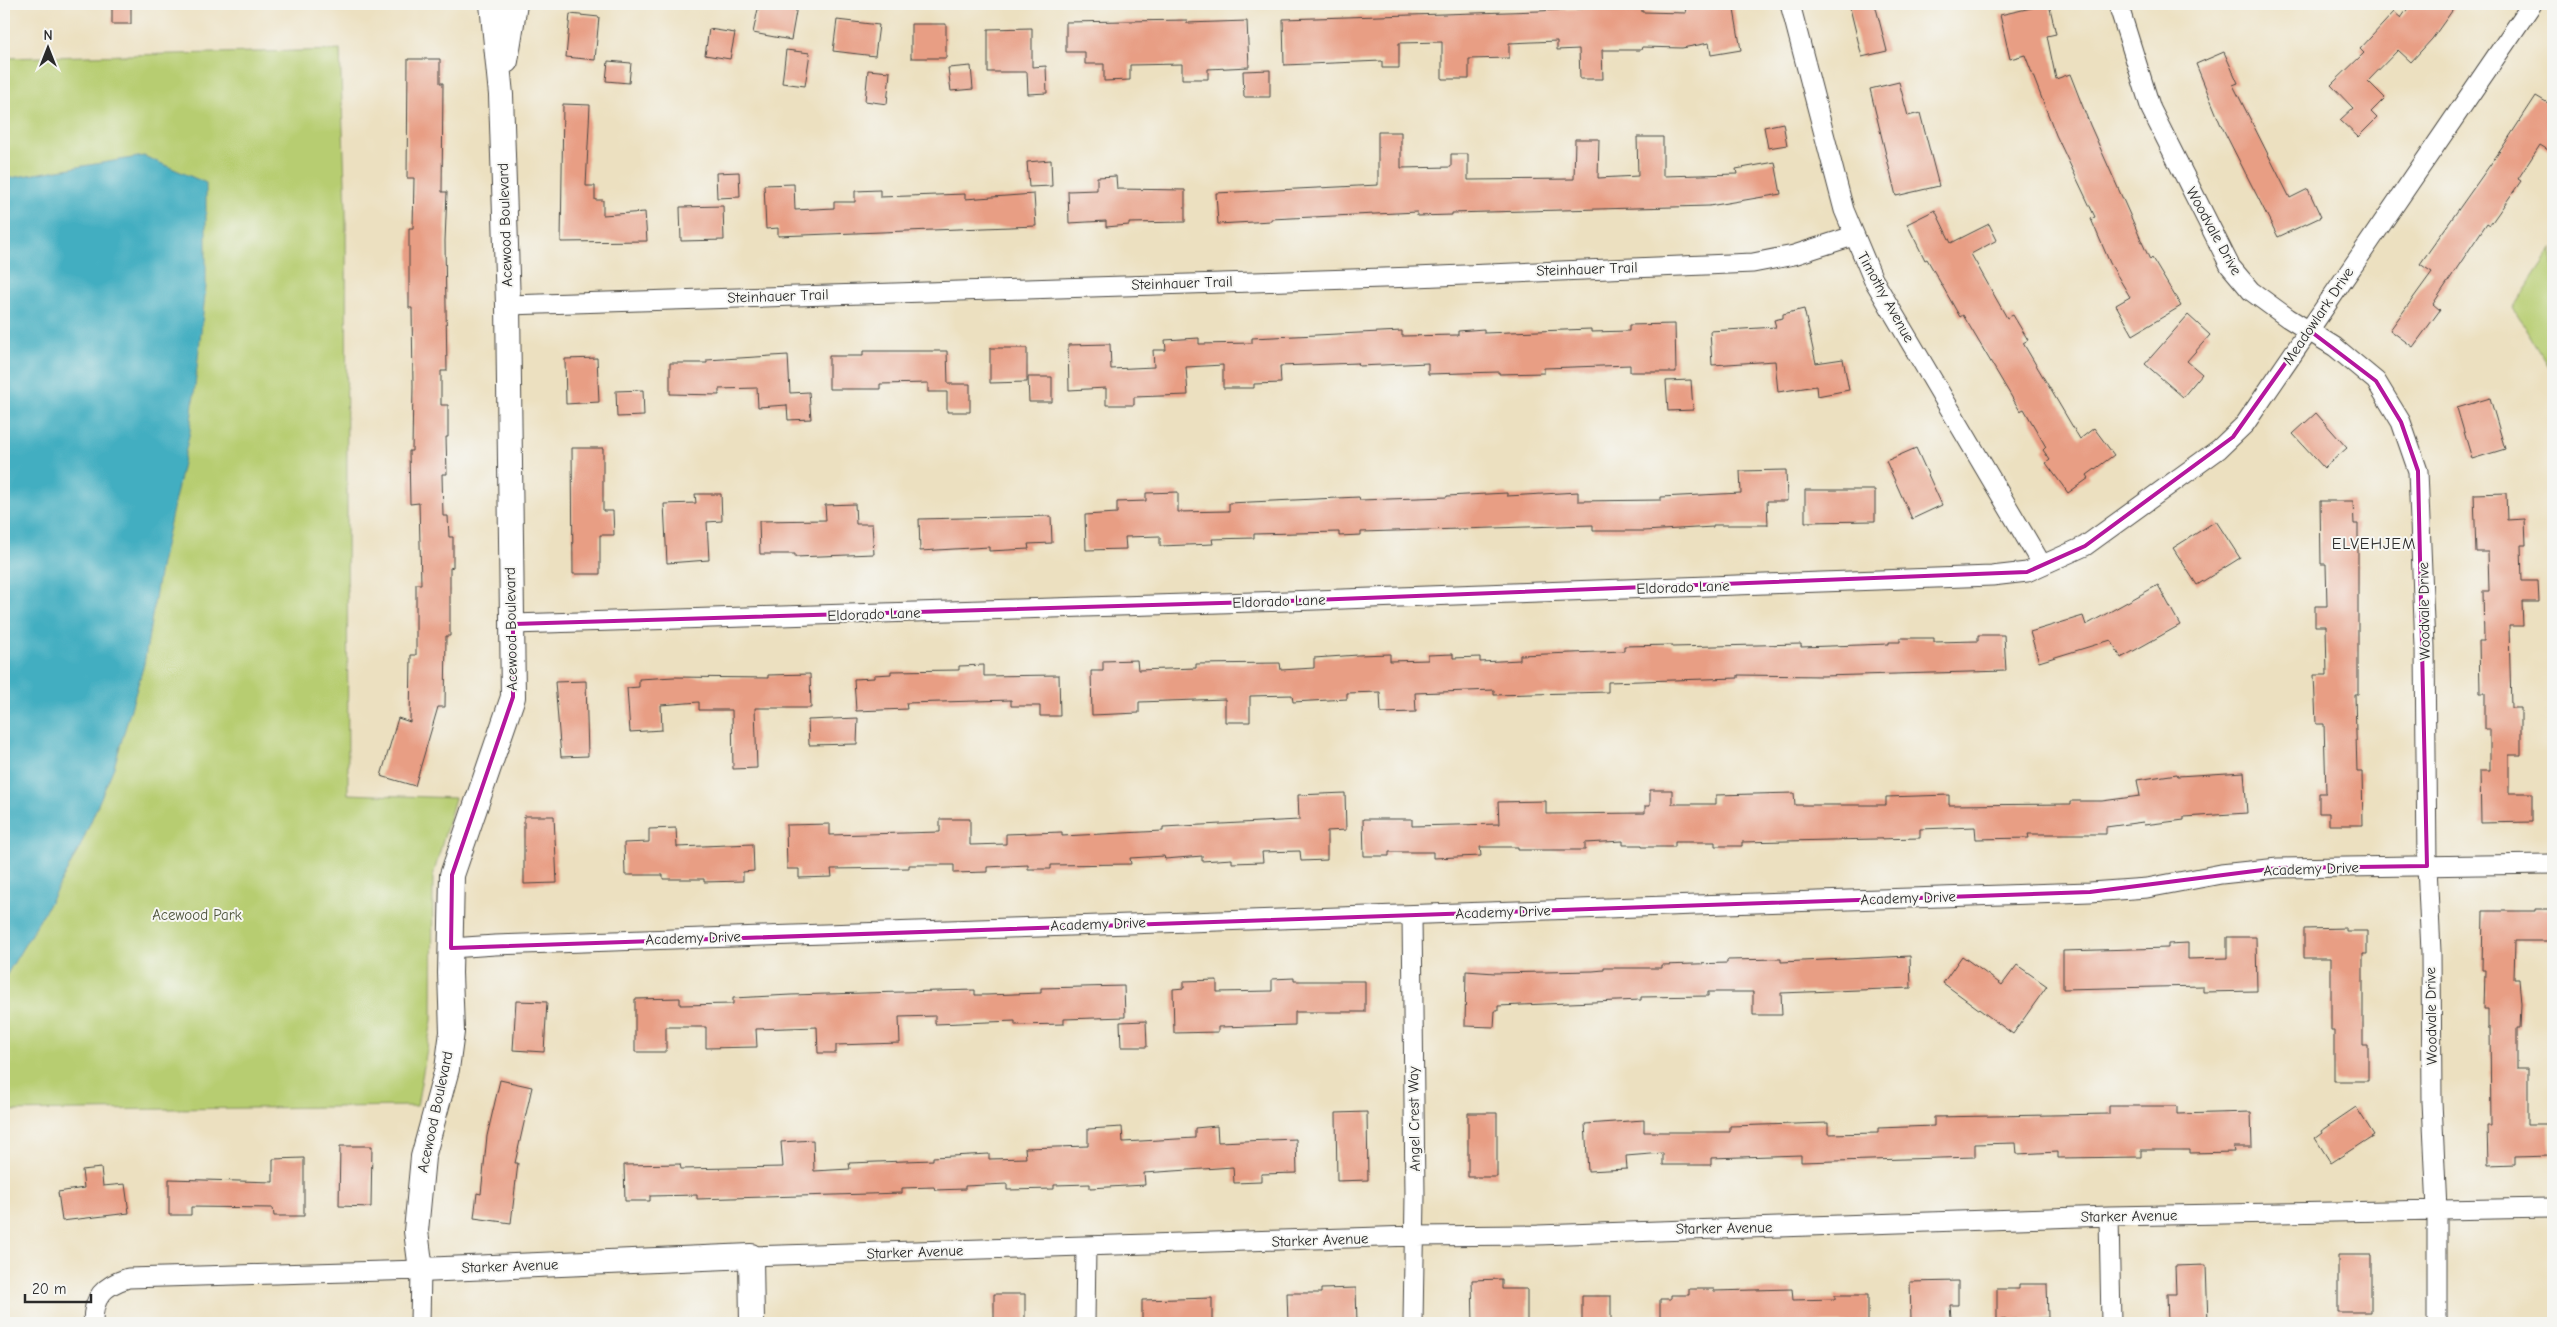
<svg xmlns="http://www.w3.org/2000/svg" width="2557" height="1327" font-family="'Comic Neue',sans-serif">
<rect width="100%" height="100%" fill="#f6f6f2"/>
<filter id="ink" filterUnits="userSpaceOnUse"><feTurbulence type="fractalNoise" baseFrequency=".02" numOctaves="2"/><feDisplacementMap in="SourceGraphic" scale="10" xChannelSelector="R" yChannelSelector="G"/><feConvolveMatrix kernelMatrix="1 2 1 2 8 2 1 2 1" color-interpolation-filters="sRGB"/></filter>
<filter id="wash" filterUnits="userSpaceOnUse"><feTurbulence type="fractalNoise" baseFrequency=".0096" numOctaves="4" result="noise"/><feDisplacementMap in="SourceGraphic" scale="20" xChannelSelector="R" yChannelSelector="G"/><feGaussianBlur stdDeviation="1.12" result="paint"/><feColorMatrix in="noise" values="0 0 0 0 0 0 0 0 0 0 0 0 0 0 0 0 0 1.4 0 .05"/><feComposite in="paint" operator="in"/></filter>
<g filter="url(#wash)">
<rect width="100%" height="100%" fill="#ece0c0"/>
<path fill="#b7cd71" stroke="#717c4e" d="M340 50 346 209 348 794 455 798 433 876 432 1020 417 1106 4 1111V58Z
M2553 248V373L2513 308Z"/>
<path fill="#43aec1" stroke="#376c76" d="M144 156 206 183V286L190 431 160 568 144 664 114 767 80 847 45 911 4 979V179Z"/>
<g id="blocks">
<path fill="#e89e84" d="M112 4H131V24H112Z
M759 4 797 6 791 40 753 33Z
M1610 4H1642V12L1686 13 1685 7 1703 4H1733L1741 50 1711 55 1709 43 1682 48 1642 47 1641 50H1602L1603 79H1580L1579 49 1557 50V41L1509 43V58L1469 59V79H1442V42L1399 43V68H1382V61L1284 65 1283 19 1539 11 1610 7Z
M1849 4H1875L1887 51 1862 57Z
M2049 4 2056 34 2047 36 2056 79 2070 74 2090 125 2150 260 2152 258 2181 306 2133 335 2116 305 2130 297 2110 263 2091 219 2095 217 2056 135 2025 55 2010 59 2000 15Z
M2411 4H2457L2432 39 2411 62 2398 50 2368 81 2385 98 2371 112 2377 118 2358 137 2340 120 2353 108 2331 85 2364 53 2360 49 2394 12 2401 18Z
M570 14 599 17 595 60 566 57Z
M837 20 879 25 875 56 833 51Z
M1187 20V23L1247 21 1249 67 1208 69V79H1182V64L1130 65V80L1104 81V64H1085V52H1066V22Z
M911 24H946V58H911Z
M1032 28V67L1046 66 1047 93 1028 94 1027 72H988V29Z
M709 29 735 33 730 59 705 55Z
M786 50 810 53 805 86 782 83Z
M2224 52 2238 83 2233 85 2290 198 2308 189 2321 217 2278 237 2220 123 2196 64Z
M408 59H440V83H443L442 192H447L445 241 447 371H441V405H448V437H446L447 474H442L443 516H448L449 537H453V567L450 568V636H446L445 707H438L415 786 381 776 398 718 410 722 411 655H416V584H421L419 503 410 504 409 451H412L413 386 412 308H409V228H413L414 178H407Z
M608 61 631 63 629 83 606 81Z
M971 66 973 89 951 91 948 68Z
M868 70 890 72 887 104 865 101Z
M1270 70V97H1244L1243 71Z
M1899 82 1908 116 1920 113 1939 186 1896 196 1870 89Z
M2536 96 2553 106V153L2540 145 2518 179 2521 181 2490 225 2487 223 2433 304 2440 310 2413 347 2390 330 2432 272 2420 264 2502 148Z
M563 104 590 105 586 186H595V200H603V215L645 212 647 241 561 242Z
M1783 123 1787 145 1768 148 1764 127Z
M1378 132H1401V168L1451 167V154H1468V180L1574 179 1575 139H1599L1598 178 1638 176 1637 137H1663V176L1737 174 1736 169 1775 162 1781 194 1709 206 1452 213V215L1417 216V212L1271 219V221L1218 224 1216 193 1378 185Z
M1051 160 1052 186 1029 187 1027 162Z
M739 172 740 197 717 198 716 173Z
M1116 176 1117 189 1185 190V222L1129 223V225L1106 227V221L1069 223 1068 191 1097 190V177Z
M794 184 795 210 834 208V202H855V191L880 190V197L965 194V199L1034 194 1036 226 778 236V228L766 229 764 185Z
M723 206 724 240 681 241 680 207Z
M1935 210 1951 243 1989 224 1997 240 1971 254 2007 318 2013 315 2028 340 2023 343 2080 439 2094 428 2114 455 2087 475 2089 478 2068 493 2046 463 2050 460 2043 450 2046 447 2024 409 2020 411 1963 315 1960 317 1927 259 1925 260 1907 224Z
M1804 309 1816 363 1843 359 1849 390 1817 396 1816 386 1778 392 1775 361 1712 365 1710 331 1776 327 1774 320 1783 318V314Z
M2188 315 2210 335 2187 361 2202 374 2183 397 2145 364Z
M1675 324 1676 372H1630V365L1544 368V373L1499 374V372L1428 374V363L1359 366 1358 363 1280 366 1281 383 1254 384V388H1223V365L1186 367 1188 395 1134 397V405H1106V388L1069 390 1068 345 1110 344 1111 369 1154 367 1153 350H1166L1165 340 1199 338V344L1252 343V338L1402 331V336L1458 335V331L1484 329V333L1591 329V332L1629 331V325Z
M990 348H1027V382L990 383Z
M863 351H947L948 384H970V412H947V392H928V383L880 384V389H829V356H863Z
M788 355 790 393 809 392 811 419 788 420 787 405 758 407 757 388 719 389V395L670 394V363H707V360Z
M597 358 599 402 566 404 565 359Z
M1028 377H1052V402H1029Z
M1691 380 1693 410 1668 411 1666 381Z
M643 390 644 416 617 417 616 391Z
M2490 398 2505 449 2472 459 2457 408Z
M2316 413 2347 448 2324 468 2293 434Z
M572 448H603V511H613L614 535H600V574H573Z
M1916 448 1942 505 1912 519 1886 461Z
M1786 470 1787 501H1767L1768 525H1713V527L1644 531H1593V525L1361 532V535L1339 536V532L1254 534V538L1212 539 1213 544 1160 546V536L1125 537 1126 549 1086 550 1085 515 1117 513V502L1146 501V493L1178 492V512L1229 511V503L1359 497 1360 500 1447 497V496L1507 493V496L1578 492V501L1661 500V497L1741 493 1740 471Z
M1805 490H1875V521L1805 522Z
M2506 493 2507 520 2525 519 2526 545H2521L2522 581H2538L2539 602H2522L2523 626H2509L2511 708H2521V755H2509V793H2532V822L2481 823 2480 771H2490V729H2485V693H2480L2479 641H2484L2483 591H2489L2488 552H2476L2474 494Z
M695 494H721L722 521 707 522 709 560 667 563 664 504 696 503Z
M2320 501H2353L2354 524H2358V694H2355L2357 772H2362L2363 825H2329V813H2319V793H2326L2324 724H2316L2314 675H2327L2326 626H2315V606H2327L2326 564H2321Z
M855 504 856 524H872L874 554 795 557V554H760L759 521 826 520 825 505Z
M1051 516 1052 543 1028 544 1029 549 989 551V547L920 551 919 519Z
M2216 521 2240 558 2197 585 2173 548Z
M2158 585 2180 625 2121 658 2111 640 2039 662 2030 632 2083 616 2086 625Z
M1978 635H2004L2006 671 1822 676 1738 675V678L1608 682V692L1494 695V690L1415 693 1416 712 1381 713 1380 692 1347 693V699L1293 702 1292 695 1250 696V722H1225V699L1139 702V713L1092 715 1091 671H1103V661L1137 660 1138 670 1196 668V664L1280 663 1281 670 1314 668V658L1358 655 1390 654V661L1428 660V655L1453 654V658L1480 657V662L1520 660V655L1624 651V646L1672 645V647L1801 644V647L1889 644V642H1900V638H1934V642L1978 641Z
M984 665V676L1059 675 1060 716H1040V706H1011V700L906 703 907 709 856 711 854 679 874 678V675L891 674V671L959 670V666Z
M810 674 811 708H755L757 768 733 769 732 710H699V702L661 705 662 730 630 732 627 688 639 687V679L674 677 768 678V675Z
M586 681 588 756 561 757 555 682Z
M858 718 857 744 809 745 808 720Z
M2244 772 2247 813 2184 817V820L2144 825 2143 822 2106 827V834H2028L2029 838 1976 839 1975 827 1920 829V838L1742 842V846H1715V842H1675V847H1642V845H1623V841L1585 843V850H1518V847H1480L1481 856 1433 858V852H1389V856H1364L1363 819H1412V826L1499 824 1498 802 1546 801V814L1645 813V806H1650V790H1672V804H1716V795L1794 793 1795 805H1886V797L1949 795V805L2071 804V801H2102L2140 796 2137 780 2177 774 2178 776Z
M1345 793 1346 830 1327 831V860L1301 861 1300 851 1262 852 1263 862 1232 863V859L1202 861V856L1165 859 1164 856 1130 858 1131 864 1051 865V869H1028V865L987 867V872L954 873V865H909V868L831 869 832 877 799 878V869H787L786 825 830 824V835L940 832V819H970V845L1006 844V834L1062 832V836L1163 831V827L1299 820 1298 795Z
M524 816H554L557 883 524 884Z
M676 828 677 847 753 844 754 871 743 872V881L704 882V879H663V875H625L624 843 649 842V829Z
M2535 909H2553V941H2515L2514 979H2519L2521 1004 2520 1028H2517V1069H2528V1125H2549L2550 1156 2515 1157V1164L2488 1165 2487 1126H2491L2490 1028H2488V1009H2484L2485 970H2482L2483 911H2535Z
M2346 928V931H2367V954H2363V1045H2368V1081H2334V1031H2331V958H2304V929Z
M2227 937H2256L2257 991 2203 992V986L2063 989V951L2168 948V944L2188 943V959L2227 958Z
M1910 956 1911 988 1781 993 1782 1015H1753V992H1708V996L1641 997V1000L1498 1006V1011H1495L1494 1027 1465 1026 1466 971 1495 973 1593 971 1604 970V968H1662V965L1727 963V960L1781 959V962Z
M1962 956 2002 985 2017 965 2047 986 2013 1034 1943 983Z
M1294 978V981H1365V1012H1295V1025L1218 1027V1032L1174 1033 1173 989 1184 988V981L1217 980V992L1272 991V979Z
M1124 986 1125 1017 1064 1019V1024L1015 1025V1021L935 1024V1016L899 1017 900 1043 836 1045V1053H818L817 1027 756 1029 757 1047 706 1048V1027H666V1052H635V999L680 998V1005L733 1004V998L791 995 975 990V995H987L1041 993V988Z
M516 1001 547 1002 544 1052 513 1050Z
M1146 1021 1147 1047H1121L1120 1022Z
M500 1080 532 1087 515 1163H518L511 1223 474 1218 477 1193 481 1194 487 1136Z
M2109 1106H2177V1114L2251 1112 2252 1147H2233L2234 1152 2190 1153V1150H2141V1157L2058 1158V1152L2017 1154 2016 1143 1975 1144V1157L1801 1162V1155L1711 1158V1165H1663V1153L1626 1156 1627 1169 1588 1171 1585 1124 1644 1120V1132H1730V1126L1828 1123V1134L1878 1133V1128L1934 1126V1117L2109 1114Z
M2356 1107 2374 1135 2331 1163 2315 1138 2323 1132 2322 1130Z
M1367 1112 1368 1180 1337 1181 1336 1113Z
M1468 1113H1497V1177H1468Z
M1217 1126 1218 1142 1296 1139 1297 1173 1261 1174V1182L1234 1183 1233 1167 1144 1173 1145 1185 1090 1188V1184L1054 1185V1189L1007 1190V1184L965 1186V1189L935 1190 934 1187 902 1188V1193L697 1199V1195L650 1196V1201H625L624 1165 680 1164 681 1169 783 1167 781 1142 813 1140 814 1171 850 1169 849 1163 933 1160V1157L989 1154V1159L1026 1158 1025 1148 1088 1146V1129L1122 1127 1123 1142 1195 1138V1128Z
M340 1146H372L371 1207 339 1206Z
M304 1158V1216H274L273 1208 191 1207V1215H169V1179L273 1182V1159Z
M101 1168 103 1186 125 1184 129 1213 62 1221 58 1192 84 1188 82 1170Z
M2338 1255H2371V1312H2338Z
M2206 1265 2208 1323H2168L2167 1294H2176L2175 1266Z
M1502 1279V1289H1527V1323H1473L1472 1280Z
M1958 1281V1305H1950L1951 1318 1911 1319 1910 1282Z
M2019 1284H2047L2048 1318 1997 1320V1289H2019Z
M1356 1288 1357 1323H1288L1287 1293H1321V1289Z
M1689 1289H1714V1291L1792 1289 1793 1300 1835 1299V1295H1868V1323H1660V1299H1671V1295H1689Z
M994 1294H1025V1323H994Z
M1582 1296H1611V1323H1582Z
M1212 1298V1323H1142V1300Z"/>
</g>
</g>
<g filter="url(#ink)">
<use href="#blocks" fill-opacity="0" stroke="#484641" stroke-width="1"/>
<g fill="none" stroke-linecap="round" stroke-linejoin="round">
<defs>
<path id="minor" d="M1790 4 1844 210 1873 279 2042 565
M2118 4 2151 109 2230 266 2251 291 2288 318 2335 347 2376 381 2401 422 2418 471 2425 647 2427 866 2431 952 2432 1102 2437 1210V1323
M508 305 1415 277 1753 263 1794 255 1853 236
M513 624 1287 601 1992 576 2027 572 2085 546 2219 449 2245 424 2532 4
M1412 915 1415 1196 1413 1323
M451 948 495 945 2090 892 2147 888 2221 874 2278 868 2553 864
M2109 1216 2111 1323
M751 1256 1414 1236 1538 1235 2109 1216 2553 1208
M93 1323C93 1297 103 1286 128 1278L421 1270 420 1323
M1085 1323 1086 1246"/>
<path id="tertiary" d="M492 4 501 95 508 305 513 697 452 875 450 973 452 1032 447 1069 423 1157 416 1231 421 1270 751 1256 752 1323
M506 61 515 4"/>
</defs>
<use href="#minor" stroke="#484641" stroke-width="21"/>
<use href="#tertiary" stroke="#484641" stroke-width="26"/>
<use href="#minor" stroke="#fff" stroke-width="19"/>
<use href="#tertiary" stroke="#fff" stroke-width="24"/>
</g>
</g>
<path fill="none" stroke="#b5179e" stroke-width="4" stroke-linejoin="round" d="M2309 330 2376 381 2401 422 2418 471 2427 866 2278 868 2090 892 451 948 452 875 513 697V624L1287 601 2027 572 2085 546 2233 437Z"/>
<g text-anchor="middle" stroke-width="4" stroke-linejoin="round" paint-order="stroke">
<g font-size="15" fill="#2b2b2b" stroke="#f6f6f2">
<text transform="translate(505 225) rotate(-92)" y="5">Acewood Boulevard</text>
<text transform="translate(2214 231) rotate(61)" y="5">Woodvale Drive</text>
<text transform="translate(1587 269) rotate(-2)" y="5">Steinhauer Trail</text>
<text transform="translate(1182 283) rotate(-2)" y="5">Steinhauer Trail</text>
<text transform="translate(778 296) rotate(-2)" y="5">Steinhauer Trail</text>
<text transform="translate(1886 297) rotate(61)" y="5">Timothy Avenue</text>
<text transform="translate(2318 316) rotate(-56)" y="5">Meadowlark Drive</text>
<text transform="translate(1683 587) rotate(-2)" y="5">Eldorado Lane</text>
<text transform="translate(1279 601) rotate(-2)" y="5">Eldorado Lane</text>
<text transform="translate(2424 611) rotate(-91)" y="5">Woodvale Drive</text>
<text transform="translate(874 614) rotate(-2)" y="5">Eldorado Lane</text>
<text transform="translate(511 629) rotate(-91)" y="5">Acewood Boulevard</text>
<text transform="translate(2311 869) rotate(-2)" y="5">Academy Drive</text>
<text transform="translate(1908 898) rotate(-2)" y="5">Academy Drive</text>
<text transform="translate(1503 912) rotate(-2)" y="5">Academy Drive</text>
<text transform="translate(1098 924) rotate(-2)" y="5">Academy Drive</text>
<text transform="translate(693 938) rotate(-2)" y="5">Academy Drive</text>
<text transform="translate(2431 1016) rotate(-91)" y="5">Woodvale Drive</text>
<text transform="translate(435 1112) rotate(-78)" y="5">Acewood Boulevard</text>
<text transform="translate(1414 1119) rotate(-91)" y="5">Angel Crest Way</text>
<text transform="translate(2129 1216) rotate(-1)" y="5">Starker Avenue</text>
<text transform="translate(1724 1228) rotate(-1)" y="5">Starker Avenue</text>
<text transform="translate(1320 1240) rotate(-2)" y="5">Starker Avenue</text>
<text transform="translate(915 1252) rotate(-2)" y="5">Starker Avenue</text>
<text transform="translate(510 1266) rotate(-2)" y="5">Starker Avenue</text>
</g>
<g font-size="15" fill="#4e543c" stroke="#f6f6f2">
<text x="197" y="920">Acewood Park</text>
</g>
<g font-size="16" letter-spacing="1" fill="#2b2b2b" stroke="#f6f6f2">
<text x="2374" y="549">ELVEHJEM</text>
</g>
</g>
<rect width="2557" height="1327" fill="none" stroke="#f6f6f2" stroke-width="20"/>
<g transform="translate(48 48)" stroke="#f6f6f2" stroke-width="4" paint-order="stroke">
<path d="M0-4L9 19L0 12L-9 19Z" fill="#2b2b2b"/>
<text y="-8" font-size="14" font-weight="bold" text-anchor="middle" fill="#2b2b2b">N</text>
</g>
<path d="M25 1294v8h66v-8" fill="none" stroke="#2b2b2b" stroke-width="2.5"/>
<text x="32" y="1294" font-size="15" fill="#2b2b2b" stroke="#f6f6f2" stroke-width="4" paint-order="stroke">20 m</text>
</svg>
